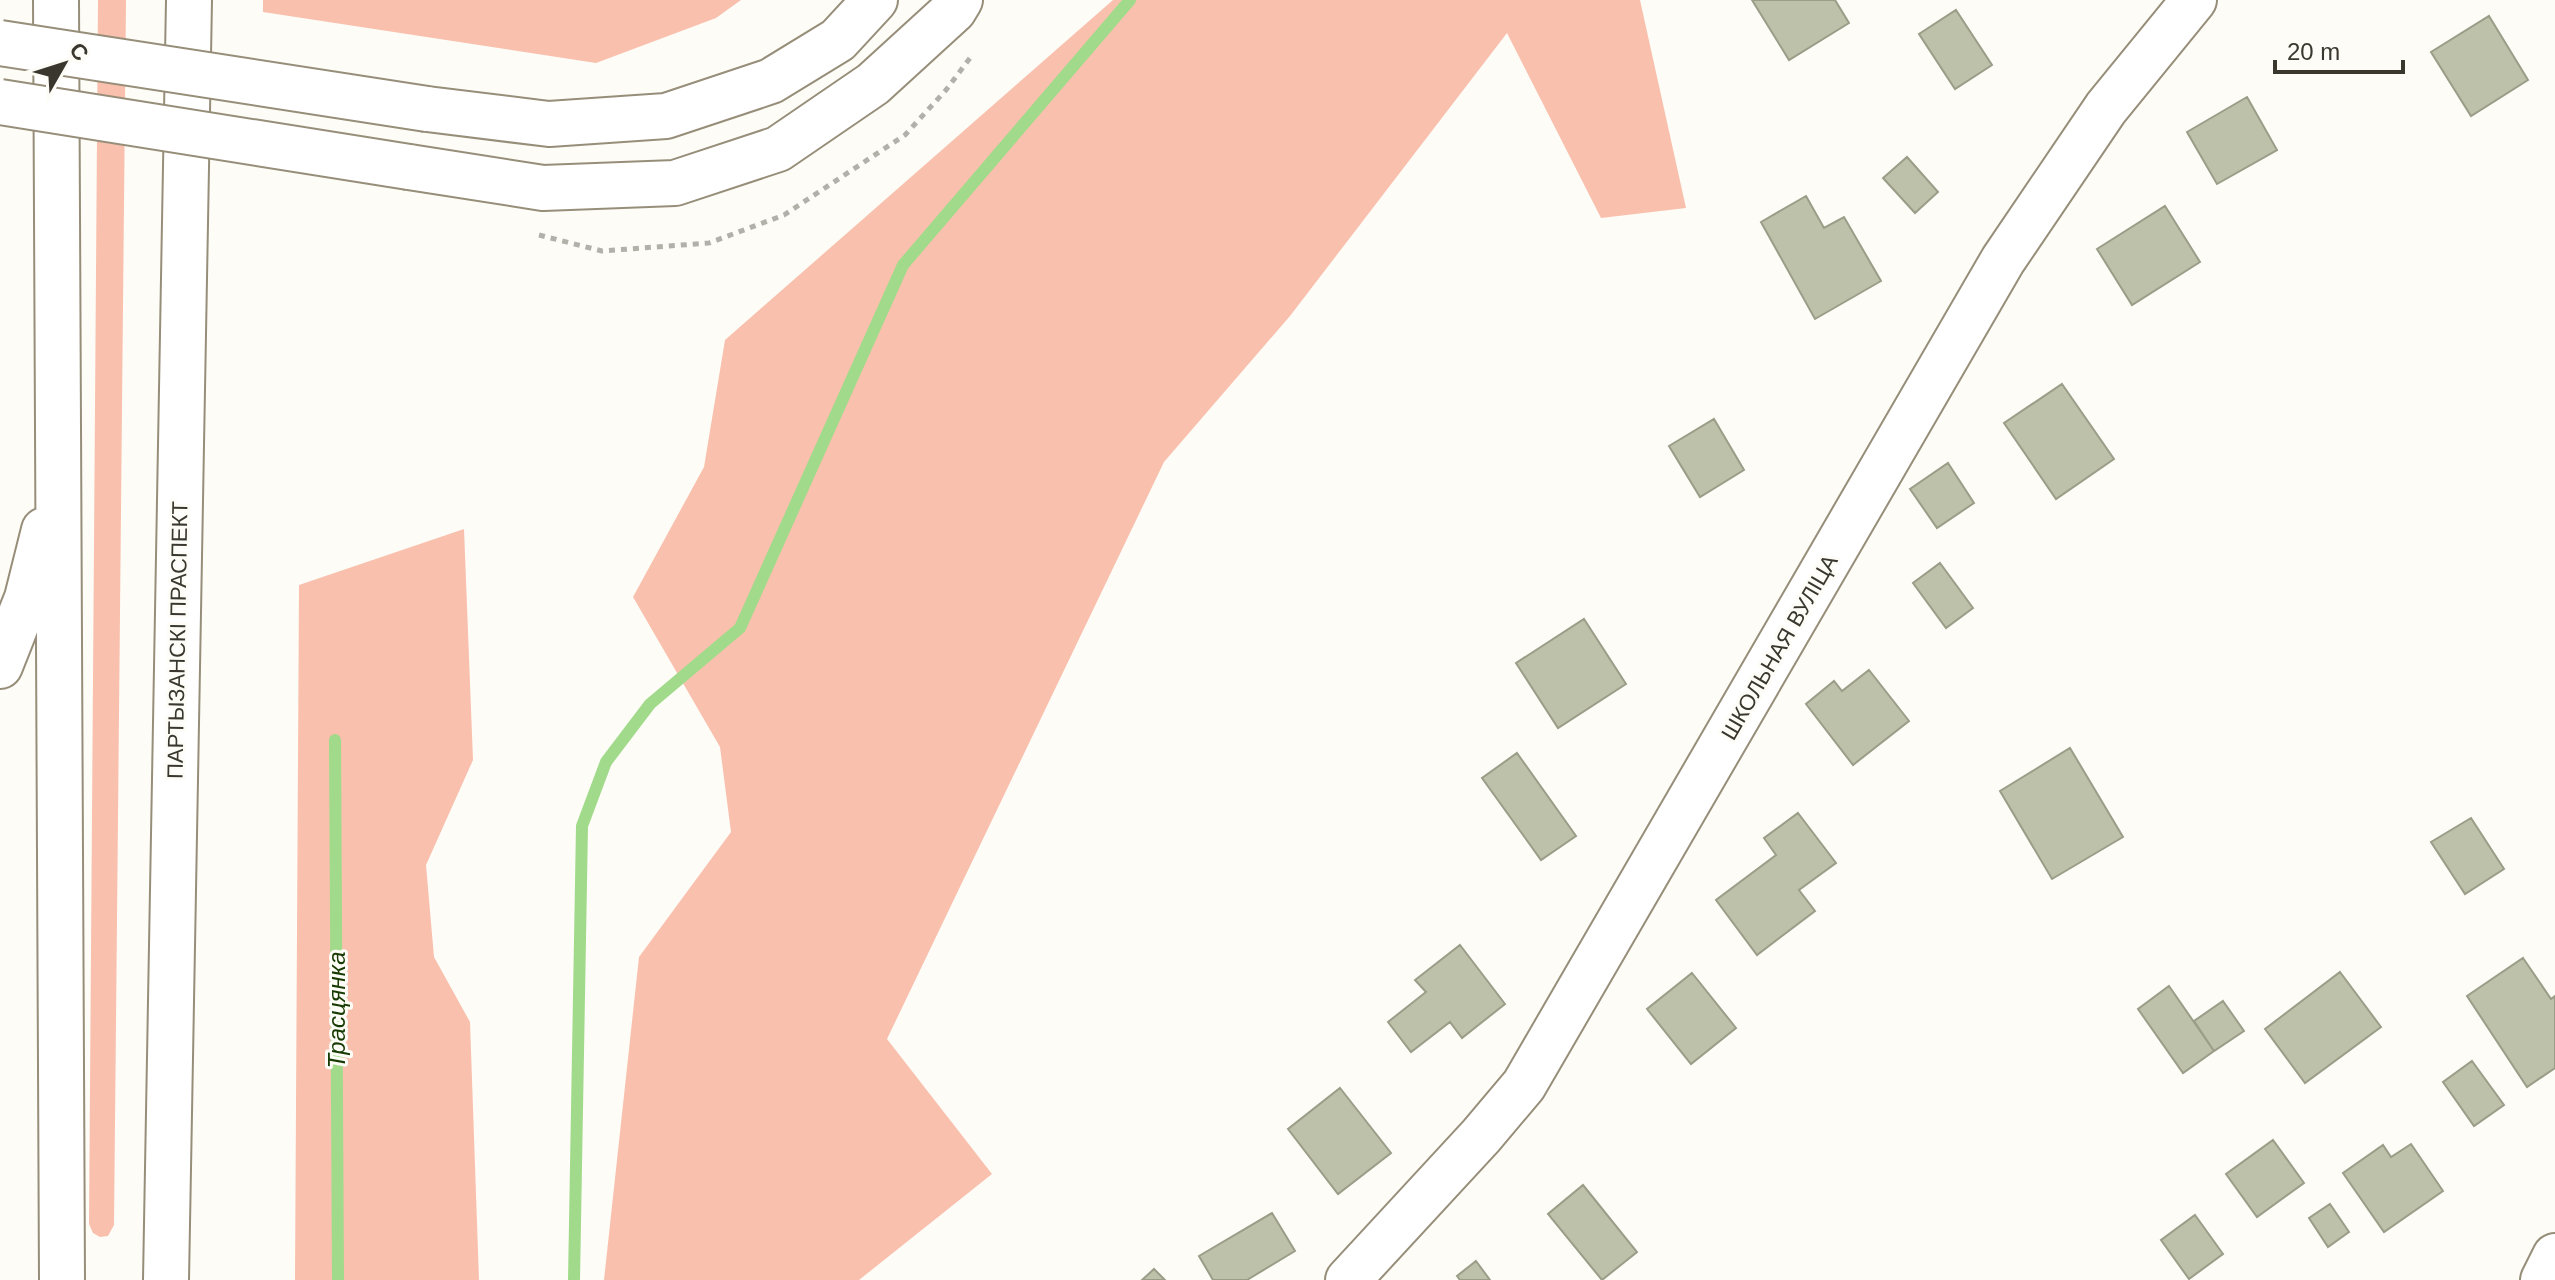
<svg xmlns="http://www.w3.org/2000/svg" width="2555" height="1280" font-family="Arial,sans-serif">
<rect width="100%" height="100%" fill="#fdfcf7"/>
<path fill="#f9c0ad" d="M98 0H126L114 1225 108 1236 100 1237 93 1233 89 1224Z
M263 0H741L716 18 596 63 263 12Z
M1113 0H1640L1686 208 1601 218 1507 33 1290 316 1164 462 887 1039 992 1174 859 1280H604L639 957 731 832 720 747 633 597 704 467 725 340Z
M464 529 473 760 426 865 434 957 470 1022 479 1280H295L299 585Z"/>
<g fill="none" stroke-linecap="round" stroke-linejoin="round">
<path stroke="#a1da8a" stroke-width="12" d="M335 740 338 1280
M574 1280 582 826 606 762 650 704 740 628 903 265 1130 0"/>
</g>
<path fill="#bec1aa" stroke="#9a9d87" stroke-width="2" d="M1752 0H1835L1849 23 1789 60Z
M1956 10 1992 65 1955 89 1919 34Z
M2489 16 2528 80 2471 116 2431 52Z
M2247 97 2277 150 2217 184 2187 132Z
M1907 157 1938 192 1915 213 1883 178Z
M1806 196 1824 228 1844 217 1881 281 1815 319 1761 222Z
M2165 206 2200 262 2132 305 2097 249Z
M2062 384 2114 459 2056 499 2004 423Z
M1714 419 1744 470 1700 497 1669 446Z
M1948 463 1974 503 1937 528 1910 489Z
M1940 563 1973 608 1946 628 1913 583Z
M1584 619 1626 684 1558 728 1516 663Z
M1869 670 1909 721 1853 765 1806 704 1834 681 1842 691Z
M2070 748 2123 837 2052 879 2000 791Z
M1517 753 1576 836 1541 860 1482 778Z
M1798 813 1836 863 1799 890 1815 911 1757 955 1716 900 1776 855 1764 838Z
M2471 818 2504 869 2465 894 2431 842Z
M1460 945 1505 1004 1462 1038 1450 1022 1411 1052 1388 1022 1426 992 1415 980Z
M2523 958 2551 999 2555 996V1068L2527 1087 2467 996Z
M2340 972 2381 1027 2305 1083 2265 1029Z
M1692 973 1736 1028 1691 1064 1647 1009Z
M2169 986 2214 1051 2183 1073 2138 1009Z
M2223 1001 2244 1031 2214 1051 2194 1021Z
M2472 1061 2504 1105 2474 1126 2443 1082Z
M1340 1088 1391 1153 1338 1194 1288 1129Z
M2273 1140 2304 1183 2257 1217 2226 1174Z
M2411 1144 2443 1191 2384 1232 2343 1173 2383 1145 2391 1157Z
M1583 1185 1637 1252 1602 1280 1548 1214Z
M2330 1204 2349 1232 2328 1247 2309 1218Z
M1272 1213 1295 1251 1247 1280H1213L1199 1256Z
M2195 1215 2223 1254 2189 1279 2161 1240Z
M1476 1261 1490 1280H1460L1457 1276Z
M1154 1269 1165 1280H1142Z"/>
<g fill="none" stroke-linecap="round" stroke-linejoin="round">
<defs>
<path id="minor" d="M1348 1280 1481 1136 1524 1085 2003 260 2106 108 2194 0
M2543 1280 2555 1256"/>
<path id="highway" d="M56 0 62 1280
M427 109 549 124 666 116 771 81 838 40 875 0
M409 167 543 188 675 183 778 149 873 84 954 10 960 0
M0 666 27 598 44 530
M166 1280 189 0"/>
</defs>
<use href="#minor" stroke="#978e7a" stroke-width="48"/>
<use href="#highway" stroke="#978e7a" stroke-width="48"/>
<path stroke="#b1b0a9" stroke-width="5" stroke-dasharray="6 6" stroke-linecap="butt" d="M539 235 602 251 709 243 784 215 905 135 946 90 970 58"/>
<use href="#minor" stroke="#fff" stroke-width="44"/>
<use href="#highway" stroke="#fff" stroke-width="44"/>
<defs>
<path id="highway-bridge" d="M0 43 427 109
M0 102 409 167"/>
</defs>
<use href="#highway-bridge" stroke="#978e7a" stroke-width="48" stroke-linecap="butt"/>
<use href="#highway-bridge" stroke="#fff" stroke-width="44"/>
</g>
<g text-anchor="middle" stroke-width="6" stroke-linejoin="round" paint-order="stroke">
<g font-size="22" fill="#3a372e" stroke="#fdfcf7">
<text transform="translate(177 640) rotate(-89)" y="8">ПАРТЫЗАНСКІ ПРАСПЕКТ</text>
<text transform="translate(1779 647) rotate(-60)" y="8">ШКОЛЬНАЯ ВУЛІЦА</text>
</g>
<g font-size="24" font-style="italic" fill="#173a02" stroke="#fdfcf7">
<text transform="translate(337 1010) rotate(-90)" y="8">Трасцянка</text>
</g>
</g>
<g transform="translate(64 64) rotate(51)" stroke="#fdfcf7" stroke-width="6" paint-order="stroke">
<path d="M0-6L14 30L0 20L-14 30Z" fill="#3a372e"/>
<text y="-12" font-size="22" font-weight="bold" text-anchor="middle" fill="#3a372e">С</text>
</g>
<path d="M2275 60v12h128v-12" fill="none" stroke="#3a372e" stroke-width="4"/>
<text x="2287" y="60" font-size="24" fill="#3a372e" stroke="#fdfcf7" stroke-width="6" paint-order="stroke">20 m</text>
</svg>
